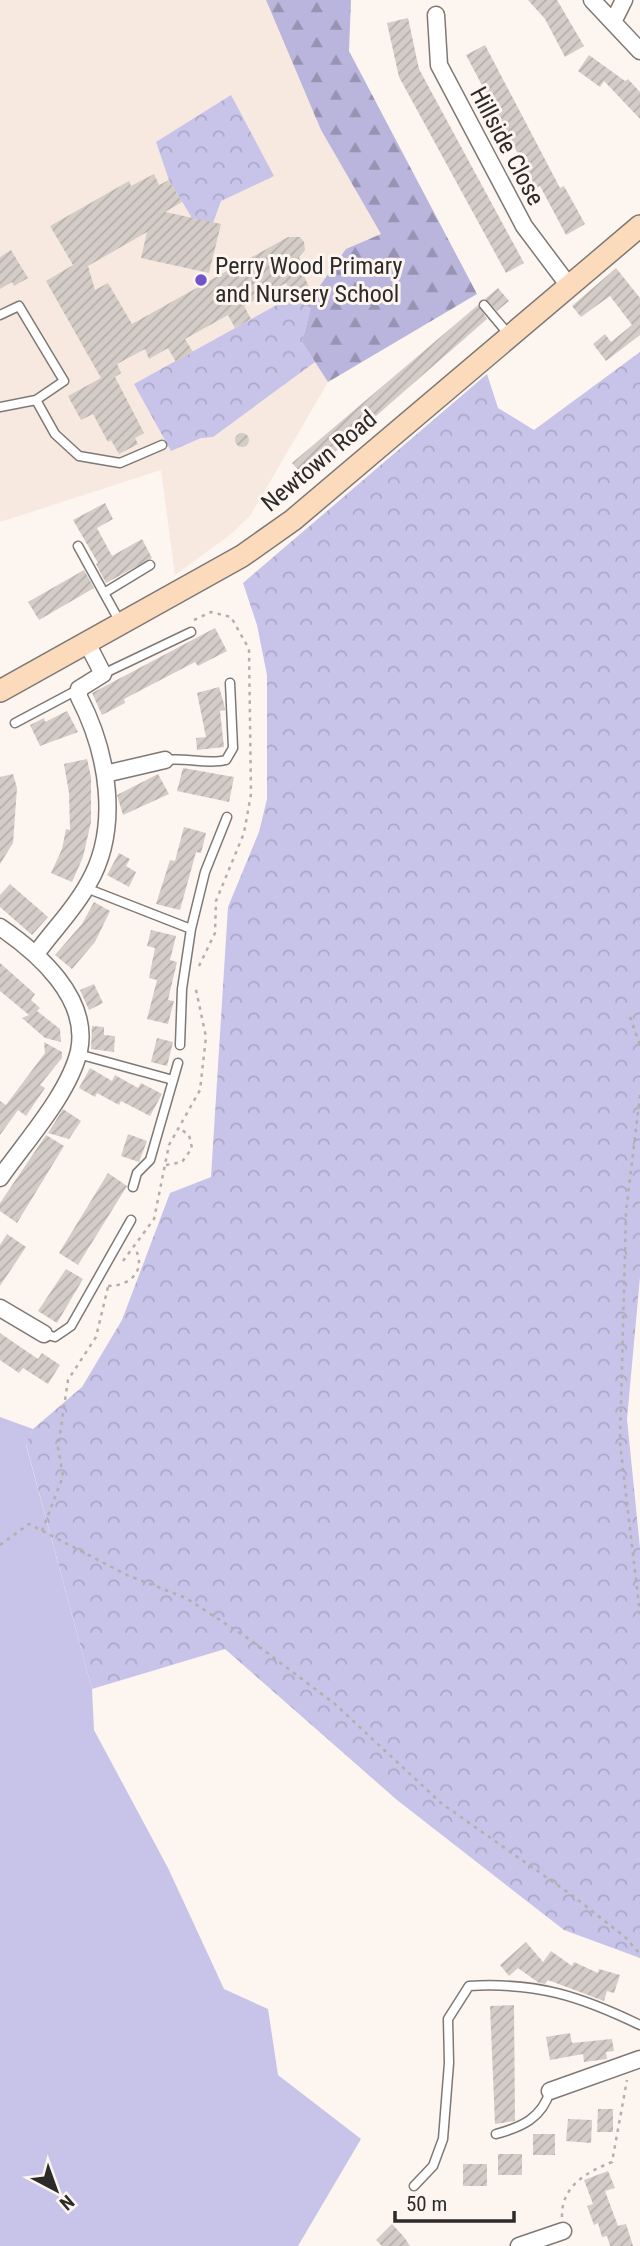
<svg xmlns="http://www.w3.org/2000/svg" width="640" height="2246" font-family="'Roboto Condensed',sans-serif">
<defs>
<pattern id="forest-firs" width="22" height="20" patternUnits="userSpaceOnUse" patternTransform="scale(1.75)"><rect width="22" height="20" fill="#bab5dc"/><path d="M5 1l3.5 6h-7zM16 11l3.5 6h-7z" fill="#9893b2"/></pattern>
<pattern id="park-crowns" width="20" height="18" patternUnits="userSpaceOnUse" patternTransform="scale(1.75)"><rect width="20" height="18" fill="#c8c3e8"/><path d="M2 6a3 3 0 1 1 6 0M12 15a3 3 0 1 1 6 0" fill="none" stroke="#aca8c7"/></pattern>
<pattern id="building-hatch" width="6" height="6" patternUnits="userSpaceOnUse" patternTransform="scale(1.75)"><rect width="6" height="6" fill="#d3ccc7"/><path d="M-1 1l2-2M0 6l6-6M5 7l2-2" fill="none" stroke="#b5afab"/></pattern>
</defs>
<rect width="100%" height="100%" fill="#fdf5f0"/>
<path fill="#f7e9df" d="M0 0H266L321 130 381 234 423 326 328 382 250 516 230 535 175 575 161 470 0 522Z"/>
<path fill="#c8c3e8" d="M0 1417 33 1429 26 1445 92 1689 94 1730 168 1868 224 1989 268 2009 278 2075 361 2139 298 2246H0Z"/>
<path fill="url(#forest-firs)" d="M266 0H351L349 51 477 294 328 382 302 342 314 294 346 249 381 234 321 130Z"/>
<path fill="url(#park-crowns)" d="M231 95 274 176 221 201 213 223 192 218 169 180 156 142Z
M309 287 314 294 302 342 315 362 213 437 201 438 171 451 134 384Z
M640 352V1277L627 1419 640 1548V1958L564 1930 397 1800 225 1649 92 1689 26 1444 33 1429 82 1387 122 1320 170 1193 211 1177 228 907 259 832 267 799V675L257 625 243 583 487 374 498 408 534 430Z"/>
<path fill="url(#building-hatch)" d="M528 0H557L584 46 565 57 545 19Z
M408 18 419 69 524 263 506 273 399 77 387 23Z
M485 45 560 188 564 186 585 224 566 235 540 186 536 188 466 55Z
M589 55 625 81 628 79 640 92V119L604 81 600 87 578 71Z
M154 174 159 185 169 180 182 202 165 212 221 224 209 273 141 258 147 232 88 266 95 290 108 283 132 324 288 237H300L304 242 305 250 299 257 302 264 299 265 309 287 294 296 286 283 244 306 251 319 235 328 228 315 185 339 193 352 176 362 168 348 149 359 145 349 117 364 121 373 115 377 144 433 135 438 138 444 119 454 111 440 108 442 93 414 81 420 68 396 101 378 46 281 73 265 50 226 129 181 131 186Z
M11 250 28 278 14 286 12 282 0 289V257Z
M616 268 640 298V335L606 361 593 344 605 334 611 342 632 325 610 296 581 317 572 306Z
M498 288 509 301 497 311 485 299Z
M478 305 487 319 305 478 292 463Z
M235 440a7 7 0 1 1 14 0a7 7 0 1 1-14 0Z
M105 503 113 519 97 528 112 556 142 539 152 558 106 583 96 564 98 563 73 520Z
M84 570 94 588 39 620 28 602Z
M215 628 227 651 198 666 195 662 124 699 125 703 102 715 92 693Z
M219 687 224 704 225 710 220 711 224 747 197 750 196 738 206 737 197 693Z
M67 711 78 732 40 746 30 725 44 718 45 722Z
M87 759 91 777V822L83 857 72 882 51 873 62 849 66 829 70 830 69 793 64 764Z
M183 768 234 777 229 802 177 791Z
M13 774 17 788 13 843 0 864V777Z
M158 774 169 794 123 815 117 795Z
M184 827 206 833 201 853 196 852 180 910 156 904 170 860 175 861Z
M119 853 130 859 126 866 136 872 129 887 107 875Z
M10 884 48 917 32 935 0 907V895Z
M94 902 110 911 95 942 72 969 55 955 82 924Z
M151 930 176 936 170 960 177 962 168 1000 174 1001 168 1024 147 1019 157 980 149 978 155 948 147 946Z
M0 963 35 994 31 1000 40 1008 37 1011 60 1029 61 1042 45 1038 22 1018 29 1015 0 991Z
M94 984 103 1003 89 1010 80 990Z
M92 1026 104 1027V1035L115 1036 114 1052 91 1049Z
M157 1038 173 1042 167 1066 151 1062Z
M44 1042 62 1052V1058L40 1085 45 1088 26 1116 18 1110 0 1135V1101L6 1105 45 1053Z
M90 1068 112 1081 115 1075 138 1088 141 1083 162 1094 150 1116 121 1101 119 1105 97 1093 95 1097 79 1088Z
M63 1109 81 1121 69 1139 48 1133Z
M128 1134 147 1141 139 1162 121 1156Z
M46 1135 64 1146 17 1223 0 1211V1203Z
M108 1173 127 1186 78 1265 59 1253Z
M7 1234 26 1247 0 1286V1245Z
M66 1269 83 1279 57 1323 38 1311Z
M0 1333 38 1359 42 1353 60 1365 48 1384 23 1368 19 1373 0 1360Z
M526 1942 543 1962 551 1951 572 1966 574 1962 598 1973 599 1969 620 1975 614 1993 607 1991 604 2001 548 1980 545 1984 539 1983 518 1968 509 1976 500 1965Z
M514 2005 515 2121 495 2124 490 2006Z
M570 2033 572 2043 612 2039 614 2051 606 2052 607 2059 584 2062 583 2054 550 2060 546 2037Z
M598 2109H613V2132H597Z
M568 2119 592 2120 591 2143 566 2141Z
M533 2134H555V2155H533Z
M498 2154H522V2175H498Z
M463 2164H487V2186H463Z
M608 2171 615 2188 605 2191 618 2226 626 2224 633 2246H610L607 2236 602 2237 598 2223 594 2225 587 2206 593 2204 584 2180Z
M392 2224 404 2237 410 2246H382L376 2240Z"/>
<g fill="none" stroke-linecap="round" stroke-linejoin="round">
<defs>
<path id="service" d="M484 305 510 336
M0 315 19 306 64 381 36 400 0 407
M36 400 55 434 79 456 120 463 162 445
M78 546 120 622
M104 593 150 565
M103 674 191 632
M15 723 79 689
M165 760C186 757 207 765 226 760L233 748 230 683
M86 888 191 929 205 872 227 817
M180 1045 182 989 191 929
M78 1054 173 1080
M133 1187 137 1173 150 1160 178 1063
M44 1334 55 1337 71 1326 131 1220
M496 2134C522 2127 542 2118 550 2091
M414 2186 433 2166 443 2139 449 2063 448 2019 469 1986C536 1982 580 1996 640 2025"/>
<path id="minor" d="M592 0 640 51
M436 15 439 65 524 226 569 286
M613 22 624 0
M105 774 165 760
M0 927C38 953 90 998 79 1051 69 1094 25 1142 0 1178
M36 954C53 930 74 910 88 884 121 828 108 753 79 697V689L103 674 86 641
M0 1308 44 1334
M550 2091 640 2059
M519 2246 563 2231"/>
<path id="secondary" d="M0 691 242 556 293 520 640 226"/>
</defs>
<use href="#service" stroke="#7f7975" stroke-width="11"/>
<use href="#minor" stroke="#7f7975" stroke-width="19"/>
<use href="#secondary" stroke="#7f7975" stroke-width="24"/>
<path stroke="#b5afab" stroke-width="2.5" stroke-dasharray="3.5 5" stroke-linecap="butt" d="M194 620 211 612 231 617 249 649 251 794 244 833 216 901 215 933 199 966
M630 1017 640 1045
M640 1095 626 1212 620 1443 640 1614
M166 1165 182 1162 192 1148 189 1135 179 1128
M123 1261 154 1219 169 1145 200 1090 206 1037 195 985
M108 1286C130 1286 147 1271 135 1248
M42 1531 63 1476 58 1447 68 1380 96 1337 108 1287
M0 1545 29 1524 127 1575 186 1598 249 1639 335 1704 441 1803 573 1896 625 1937 640 1954
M562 2217C561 2186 587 2172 612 2162L627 2080"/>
<use href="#service" stroke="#fff" stroke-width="8"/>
<use href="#minor" stroke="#fff" stroke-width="16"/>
<use href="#secondary" stroke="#fbdbbb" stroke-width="21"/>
</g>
<circle fill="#7353cc" stroke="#fdf5f0" stroke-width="2.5" cx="201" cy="280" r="7"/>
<g text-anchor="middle" stroke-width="6" stroke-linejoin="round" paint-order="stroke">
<g font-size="24" fill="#2d2b29" stroke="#fdf5f0">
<text transform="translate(507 146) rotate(62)" y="8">Hillside Close</text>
<text transform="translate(319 461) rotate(-40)" y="8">Newtown Road</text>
</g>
<g font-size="24" fill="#2d2b29" stroke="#fdf5f0" text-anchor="start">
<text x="215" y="274">Perry Wood Primary<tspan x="215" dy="28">and Nursery School</tspan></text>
</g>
</g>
<g transform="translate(56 2190) rotate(139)" stroke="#fdf5f0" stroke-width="5" paint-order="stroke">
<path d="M0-5L12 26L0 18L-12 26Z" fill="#2d2b29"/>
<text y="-10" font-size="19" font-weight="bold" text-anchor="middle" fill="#2d2b29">N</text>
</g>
<path d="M395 2211v10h119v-10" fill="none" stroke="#2d2b29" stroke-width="3.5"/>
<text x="406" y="2211" font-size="21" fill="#2d2b29" stroke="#fdf5f0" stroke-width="5" paint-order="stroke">50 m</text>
</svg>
